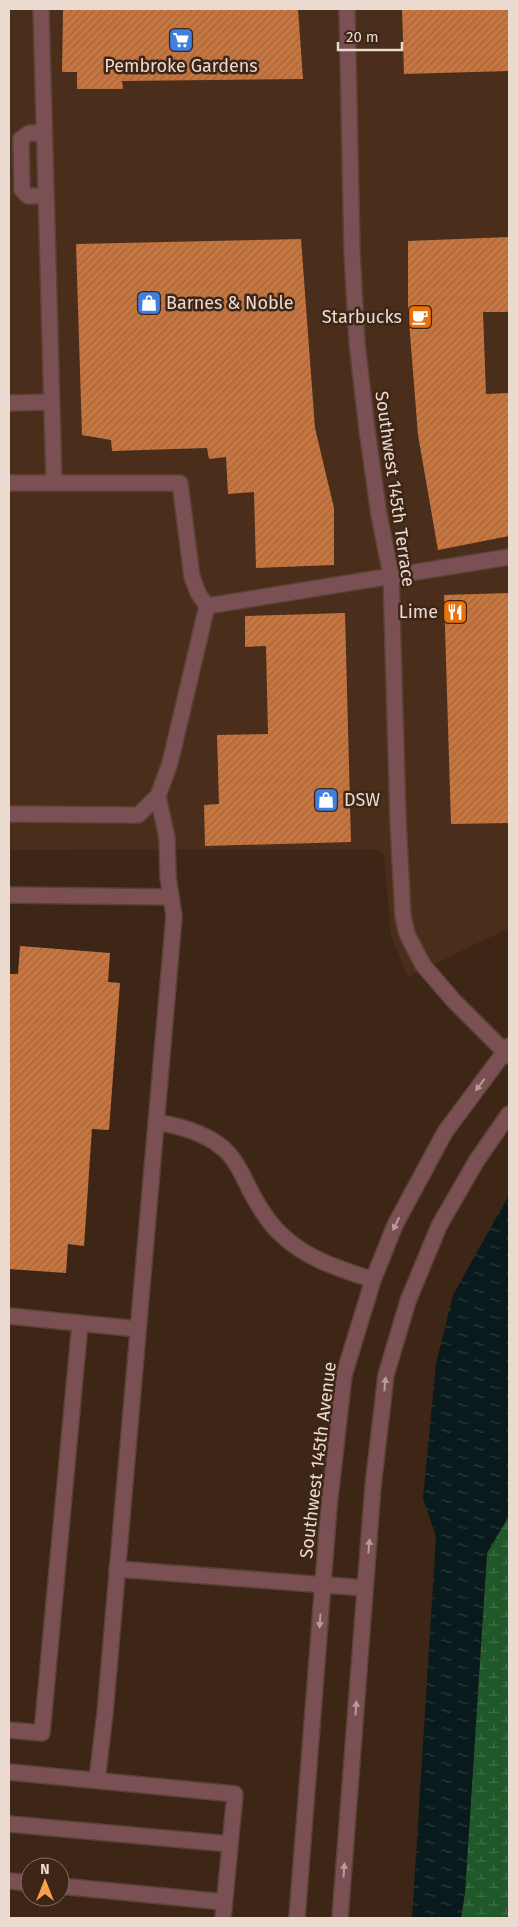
<svg xmlns="http://www.w3.org/2000/svg" width="518" height="1927" font-family="'Fira Sans',sans-serif">
<defs>
<pattern id="wetland-marsh" width="20" height="14" patternUnits="userSpaceOnUse" patternTransform="scale(1.25)"><rect width="20" height="14" fill="#21582a"/><path d="M1 5h8M5 5V1M11 12h8M15 12V8" fill="none" stroke="#416f48"/></pattern>
<pattern id="water-ripples" width="26" height="14" patternUnits="userSpaceOnUse" patternTransform="scale(1.25)"><rect width="26" height="14" fill="#081a1c"/><path d="M2 4q2-2 4 0t4 0M15 11q2-2 4 0t4 0" fill="none" stroke="#2c3b3c"/></pattern>
<pattern id="building-hatch" width="6" height="6" patternUnits="userSpaceOnUse" patternTransform="scale(1.25)"><rect width="6" height="6" fill="#c87640"/><path d="M-1 1l2-2M0 6l6-6M5 7l2-2" fill="none" stroke="#a1663f"/></pattern>
</defs>
<rect width="100%" height="100%" fill="#3e2617"/>
<path fill="#4a2d1a" d="M9 9H509V928L408 977 391 935 384 855 376 849 9 850Z"/>
<path fill="url(#wetland-marsh)" d="M509 1516V1918H461L465 1892 487 1553Z"/>
<path fill="url(#water-ripples)" d="M509 1195V1516L487 1553 465 1892 461 1918H412L436 1537 423 1498 436 1364 453 1295Z"/>
<path fill="url(#building-hatch)" d="M63 9H298L303 79 122 81 123 89H77V72H62Z
M402 9H509V71L404 74Z
M509 237V312H483L486 394 509 393V536L438 550 418 435 408 309V241Z
M301 239 315 428 334 508V565L256 568 254 492 228 494 226 457 209 459 207 448 112 451 111 440 82 435 76 244Z
M509 593V823L451 824 444 595Z
M345 613 351 842 205 846 204 805 219 804 217 735 268 734 266 646 245 647V616Z
M20 946 110 953 108 982 120 983 109 1130 92 1129 84 1246 68 1244 66 1273 9 1269V974H18Z"/>
<g fill="none" stroke-linecap="round" stroke-linejoin="round">
<defs>
<path id="minor" d="M41 9 54 482
M347 9 352 252 357 343 367 430 379 515 391 575 398 820 403 916 407 934 423 965 454 1001 509 1056
M43 133H29L21 139 22 190 28 196H45
M9 403 51 402
M9 483H180L192 577 198 593 207 606 170 763 158 796 138 815 9 814
M207 606 509 557
M9 895 171 897
M156 1122C181 1126 211 1134 229 1154 239 1165 245 1181 252 1194 260 1209 271 1226 284 1237 309 1260 341 1269 373 1280
M9 1316 138 1329
M117 1569 365 1588
M9 1730 42 1733 80 1323
M9 1772 235 1794 223 1918
M97 1780 105 1713 174 916 168 877 167 838 158 796
M9 1824 230 1844
M9 1881 30 1883
M60 1886 224 1902
M297 1918 329 1506 344 1375 373 1280 395 1225 445 1132 509 1046
M340 1918 373 1486 386 1375 408 1301 439 1226 477 1160 509 1114"/>
</defs>
<use href="#minor" stroke="#5a4335" stroke-width="18"/>
<use href="#minor" stroke="#7a5054" stroke-width="15"/>
</g>
<defs><path id="oneway-solid" d="M-6-.8H1V-3.2L6.5 0L1 3.2V.8H-6Z" transform="scale(1.25)"/></defs>
<g fill="#b89c98">
<use href="#oneway-solid" transform="translate(480 1085) rotate(126)"/>
<use href="#oneway-solid" transform="translate(396 1224) rotate(116)"/>
<use href="#oneway-solid" transform="translate(385 1384) rotate(-84)"/>
<use href="#oneway-solid" transform="translate(369 1546) rotate(-85)"/>
<use href="#oneway-solid" transform="translate(320 1621) rotate(94)"/>
<use href="#oneway-solid" transform="translate(356 1708) rotate(-86)"/>
<use href="#oneway-solid" transform="translate(344 1870) rotate(-86)"/>
</g>
<defs>
<symbol id="supermarket-square" viewBox="-11 -11 22 22"><rect x="-9" y="-9" width="18" height="18" rx="4" fill="#3f7fe0" stroke="#3e2617"/><path d="M-6-5.5h2.5l.6 2H6L4.5 2H-2.5L-4.4-4H-6ZM-1.5 3.2a1.3 1.3 0 1 0 .1 0ZM3 3.2a1.3 1.3 0 1 0 .1 0Z" fill="#fff"/></symbol>
<symbol id="shop-square" viewBox="-11 -11 22 22"><rect x="-9" y="-9" width="18" height="18" rx="4" fill="#3f7fe0" stroke="#3e2617"/><path d="M-5-2.5h2.3a2.7 3.5 0 0 1 5.4 0H5L5.5 6h-11ZM-1.5-2.5h3a1.5 2.3 0 0 0-3 0Z" fill="#fff"/></symbol>
<symbol id="cafe-square" viewBox="-11 -11 22 22"><rect x="-9" y="-9" width="18" height="18" rx="4" fill="#e8710a" stroke="#3e2617"/><path d="M-5.5-4.5H6V0H3Q3 3.5 0 3.5H-2.5Q-5.5 3.5-5.5 0ZM3-3.2v2h1.7v-2ZM-6 4.5H4V6H-6Z" fill="#fff"/></symbol>
<symbol id="restaurant-square" viewBox="-11 -11 22 22"><rect x="-9" y="-9" width="18" height="18" rx="4" fill="#e8710a" stroke="#3e2617"/><path d="M-5-6h1v4h1v-4h1v4h1v-4h1v5L-1.5 .5V6h-2V.5L-5-1ZM5-6V6H3V1.5H1.5Q1.5-4 5-6Z" fill="#fff"/></symbol>
</defs>
<g fill-rule="evenodd">
<use href="#supermarket-square" x="167" y="26" width="28" height="28"/>
<use href="#shop-square" x="135" y="289" width="28" height="28"/>
<use href="#cafe-square" x="406" y="303" width="28" height="28"/>
<use href="#restaurant-square" x="441" y="598" width="28" height="28"/>
<use href="#shop-square" x="312" y="786" width="28" height="28"/>
</g>
<g text-anchor="middle" stroke-width="5" stroke-linejoin="round" paint-order="stroke">
<g font-size="18" fill="#eadad0" stroke="#3e2617" text-anchor="start">
<text x="181" y="72" text-anchor="middle">Pembroke Gardens</text>
<text x="166" y="309">Barnes &amp; Noble</text>
<text x="402" y="323" text-anchor="end">Starbucks</text>
<text x="438" y="618" text-anchor="end">Lime</text>
<text x="344" y="806">DSW</text>
</g>
<g font-size="18" fill="#eadad0" stroke="#3e2617">
<text transform="translate(395 489) rotate(82)" y="6">Southwest 145th Terrace</text>
<text transform="translate(318 1460) rotate(-83)" y="6">Southwest 145th Avenue</text>
</g>
</g>
<rect width="518" height="1927" fill="none" stroke="#eadad0" stroke-width="20"/>
<g transform="translate(45 1882)"><circle r="24" fill="#3e2617" stroke="#836e61"/>
<path d="M0-4L9 19L0 12L-9 19Z" fill="#f9a04c"/>
<text y="-8" font-size="14" font-weight="bold" text-anchor="middle" fill="#eadad0">N</text>
</g>
<path d="M338 42v8h64v-8" fill="none" stroke="#eadad0" stroke-width="2.5"/>
<text x="346" y="42" font-size="15" fill="#eadad0" stroke="#3e2617" stroke-width="4" paint-order="stroke">20 m</text>
</svg>
